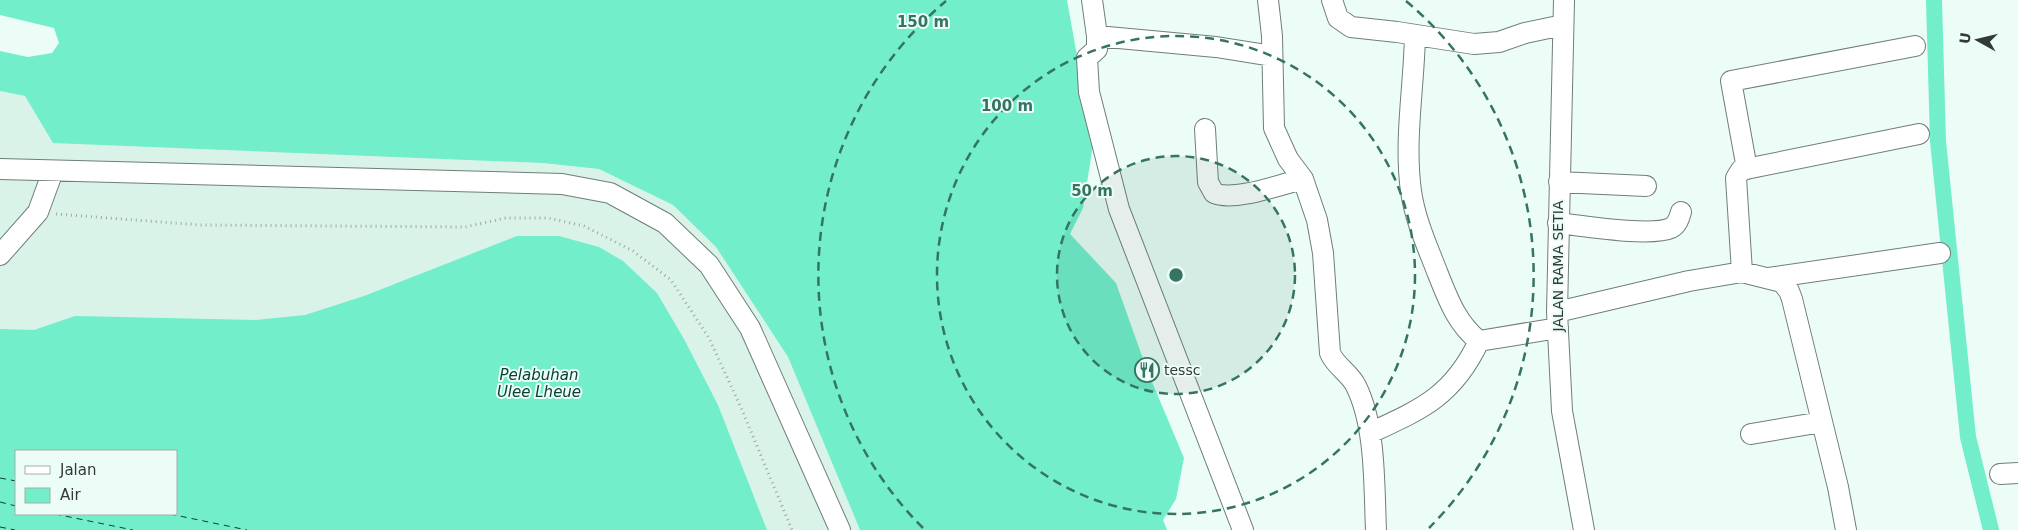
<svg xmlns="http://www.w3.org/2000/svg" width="2018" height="530" font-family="'DejaVu Sans',sans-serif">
<rect width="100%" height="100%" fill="#ecfdf7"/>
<path fill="#d9f3e9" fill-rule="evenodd" d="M0 91 299 151 542 163 599 169 673 205 716 247 788 357 860 530H0ZM16 451H176V514H16Z"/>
<path fill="#72eeca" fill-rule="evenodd" d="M0 0H1067L1093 145 1083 208 1070 234 1116 283 1147 370 1184 458 1176 499 1163 520 1167 530H860L788 357 716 247 673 205 599 169 542 163 53 143 25 96 0 91V51L28 57 52 53 59 43 54 28 0 15Z
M517 236H559L599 247 623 261 657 293 684 339 718 405 767 530H0V329L34 330 75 316 256 320 305 315 364 296ZM176 451V514H16V451Z"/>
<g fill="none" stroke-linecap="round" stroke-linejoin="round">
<path stroke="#72eeca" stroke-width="16" d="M1934 0 1938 141 1968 437 1991 530"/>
<path stroke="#074133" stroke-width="1" stroke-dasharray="6 5" stroke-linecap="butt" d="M0 478 16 481
M0 502 16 506
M55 514 133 530
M170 514 247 530
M0 527 15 530"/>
<defs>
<path id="minor" d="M1092 0 1097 36V49L1087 58 1089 92 1119 209 1243 530
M1268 0 1272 36 1274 128 1288 159 1303 179 1317 220 1323 253 1330 353C1336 367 1350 373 1356 386 1376 426 1374 486 1376 530
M1332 0 1338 18 1351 27 1397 32 1474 44 1499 42 1525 33 1563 25
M1564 0 1557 312 1562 411 1584 530
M1415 35C1414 87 1404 140 1411 191 1415 220 1428 248 1438 274 1448 299 1457 324 1479 341L1558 328
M1097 36 1216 47 1272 56
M1205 129 1208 182 1214 193C1234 202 1281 184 1303 179
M0 169 562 184 610 193 665 223 709 265 750 328 840 530
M1747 169 1731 81 1915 46
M1559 182 1646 186
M1558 223C1582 226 1651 237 1671 228 1677 225 1679 219 1681 212
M0 255 38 212 53 171
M1742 272 1736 178 1741 170 1919 134
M1769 278 1940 253
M1557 312 1689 281 1742 272 1782 282 1789 291 1792 299 1838 487 1846 530
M1370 433C1422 409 1453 396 1479 341
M1751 434 1822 422
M2000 474 2018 473"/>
</defs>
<use href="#minor" stroke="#6f7e79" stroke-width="22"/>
<path stroke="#9ba8a3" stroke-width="3" stroke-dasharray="1 4" stroke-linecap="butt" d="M56 214 200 225 465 227 506 218H548L584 226 633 251 671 280 709 338 742 410 792 530"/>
<use href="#minor" stroke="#fff" stroke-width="20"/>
</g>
<circle cx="1176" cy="275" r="119" fill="#357462" fill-opacity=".12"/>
<g fill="none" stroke="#357462" stroke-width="2.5" stroke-dasharray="9 6">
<circle cx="1176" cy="275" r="119"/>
<circle cx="1176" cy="275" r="239"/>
<path d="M923 528A358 358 0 0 1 946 1M1406 1A358 358 0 0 1 1429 528"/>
</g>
<defs>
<symbol id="restaurant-ring" viewBox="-11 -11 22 22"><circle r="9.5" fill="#ecfdf7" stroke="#357462" stroke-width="1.5"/><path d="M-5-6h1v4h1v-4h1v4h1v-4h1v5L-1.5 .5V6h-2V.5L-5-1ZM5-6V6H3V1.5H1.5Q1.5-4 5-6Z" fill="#357462"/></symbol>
</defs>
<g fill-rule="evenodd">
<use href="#restaurant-ring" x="1133" y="356" width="28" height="28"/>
</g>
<g text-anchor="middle" stroke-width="4" stroke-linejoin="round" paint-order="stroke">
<g font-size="14" fill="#333a38" stroke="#ecfdf7">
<text transform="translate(1558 266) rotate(-90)" y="5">JALAN RAMA SETIA</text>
</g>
<g font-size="14" fill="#333a38" stroke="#ecfdf7" text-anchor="start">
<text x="1164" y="375">tessc</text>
</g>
<g font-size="15" font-style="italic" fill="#074133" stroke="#ecfdf7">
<text x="539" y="380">Pelabuhan<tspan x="539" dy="17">Ulee Lheue</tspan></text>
</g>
</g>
<circle cx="1176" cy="275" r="8" fill="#357462" stroke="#ecfdf7" stroke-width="2.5"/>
<g font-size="15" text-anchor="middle" font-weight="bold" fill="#357462" stroke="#ecfdf7" stroke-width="4" stroke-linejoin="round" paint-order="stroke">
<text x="923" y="27">150 m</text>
<text x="1007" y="111">100 m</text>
<text x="1092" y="196">50 m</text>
</g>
<rect x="15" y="450" width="162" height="65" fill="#ecfdf7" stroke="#a2afab"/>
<rect x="25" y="466" width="25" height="8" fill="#ffffff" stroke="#a2afab"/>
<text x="60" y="475" font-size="15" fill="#333a38">Jalan</text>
<rect x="25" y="488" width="25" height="15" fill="#72eeca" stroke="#a2afab"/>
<text x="60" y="500" font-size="15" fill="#333a38">Air</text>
<g transform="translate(1978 40) rotate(278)" stroke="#ecfdf7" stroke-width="4" paint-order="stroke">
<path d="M0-4L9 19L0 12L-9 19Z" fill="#333a38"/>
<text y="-8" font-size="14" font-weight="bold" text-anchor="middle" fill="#333a38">U</text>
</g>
</svg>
